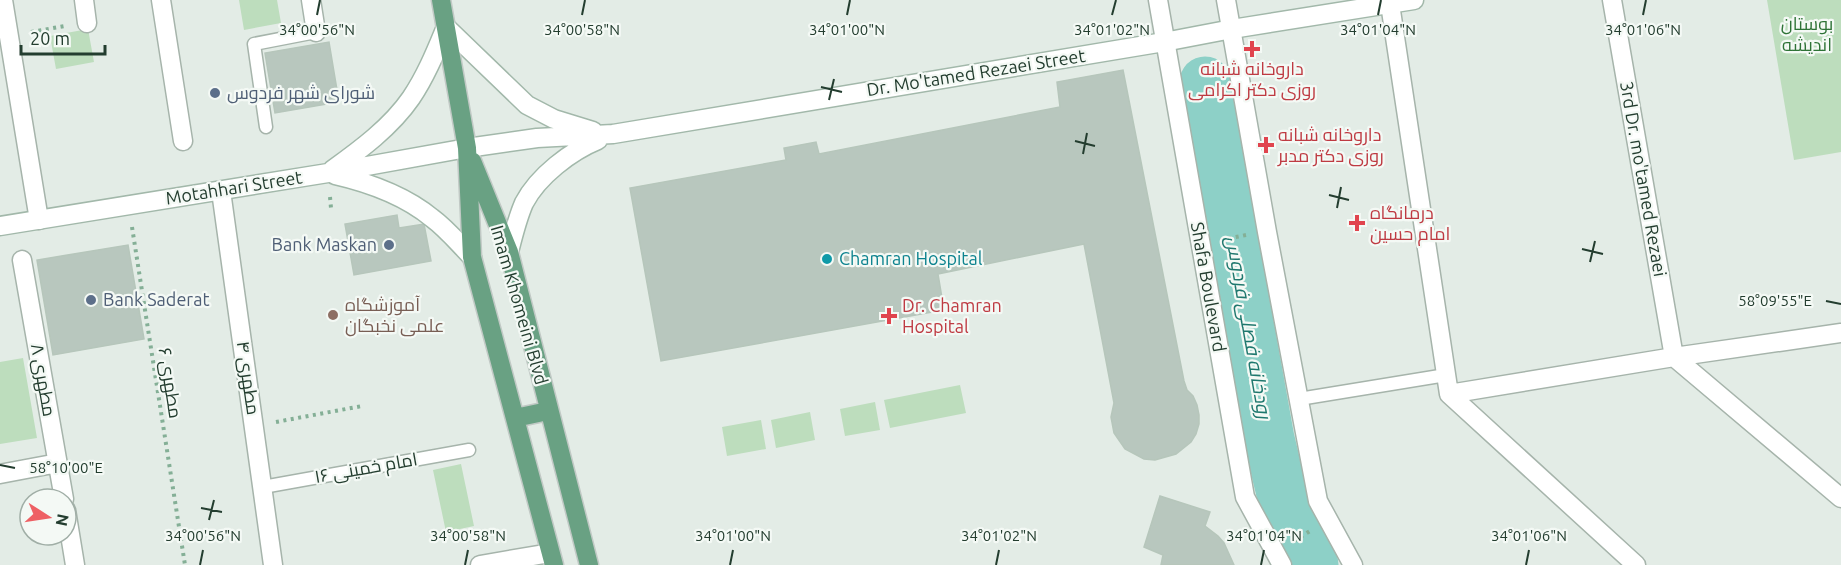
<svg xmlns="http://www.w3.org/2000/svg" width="1841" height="565" font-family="Ubuntu,Cairo,sans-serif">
<rect width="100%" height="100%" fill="#e3ece6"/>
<path fill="#bdddbd" d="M239 0H277L281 23 244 30Z
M1767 0H1841V152L1794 160Z
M88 29 94 62 56 69 50 36Z
M23 358 37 438 0 444V362Z
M960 385 966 413 890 428 884 400Z
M875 402 880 430 845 436 840 409Z
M810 412 815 440 776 448 771 420Z
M761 420 766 449 727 456 722 427Z
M461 464 474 526 446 532 433 470Z"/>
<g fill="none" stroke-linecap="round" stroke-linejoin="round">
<path stroke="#8dd0c7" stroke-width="51" d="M1205 82 1269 439 1284 502 1313 565"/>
</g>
<path fill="#b8c7be" stroke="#b6c6bb" stroke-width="1.5" d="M329 42 339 102 275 113 265 53Z
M1123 70 1184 381 1187 390 1193 396 1197 405 1199 415V424L1196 434 1191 442 1176 454 1155 460 1144 459 1125 449 1114 433 1111 417 1114 403 1084 244 938 274 944 310 661 361 630 188 786 160 784 148 816 142 819 154 1060 107 1057 82Z
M397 215 399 228 424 224 431 261 354 275 345 224Z
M128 245 144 339 53 355 37 260Z
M1160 496 1210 512 1205 526 1218 536 1224 543 1234 565H1161L1163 555 1144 547Z"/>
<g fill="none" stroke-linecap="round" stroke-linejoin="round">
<defs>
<path id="service" d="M266 127 254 44 316 32
M1299 399 1446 375
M263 487 469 450"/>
<path id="minor" d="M3 0 39 220
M84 0 87 23
M161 0 183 141
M311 0 316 32
M1612 0 1674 357
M1390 4 1449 394
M221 191 273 565
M22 260 64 499
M1674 357 1841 498
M1449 394 1674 357 1841 333
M1449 394 1636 565
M0 474 58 463
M66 510 75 565
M480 565 550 553"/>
<path id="tertiary" d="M1158 0 1245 497 1282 565
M1226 0 1267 232 1318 501 1353 565"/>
<path id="secondary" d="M332 170C360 150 391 127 411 98 426 76 436 51 446 27L527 105 554 119 593 131
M335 175C370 183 404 195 432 218 447 229 459 244 472 257
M0 226 328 173 467 148 537 138 613 134 1164 42 1232 29 1414 0
M509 252C513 236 517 219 524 203 538 176 571 151 598 140"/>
<path id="primary" d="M441 0 467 148 472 257 554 565
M472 161 509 252 589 565
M515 418 548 411"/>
</defs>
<use href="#service" stroke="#a6b4ab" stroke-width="15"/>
<use href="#minor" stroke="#a6b4ab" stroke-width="21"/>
<use href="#tertiary" stroke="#a6b4ab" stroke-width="21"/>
<use href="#secondary" stroke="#a2b8aa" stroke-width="21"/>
<use href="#primary" stroke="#c1c9c5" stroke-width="21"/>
<path stroke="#84af96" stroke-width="4" stroke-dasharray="3 4.5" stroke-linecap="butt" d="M31 32 65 26
M330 197 331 208
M132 227 185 565
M1221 240 1246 235
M276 422 362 406
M1294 541 1310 531"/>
<use href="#service" stroke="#fff" stroke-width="12"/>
<use href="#minor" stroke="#fff" stroke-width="18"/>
<use href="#tertiary" stroke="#fff" stroke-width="18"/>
<use href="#secondary" stroke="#fff" stroke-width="18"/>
<use href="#primary" stroke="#69a183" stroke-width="18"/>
</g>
<path fill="none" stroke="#233d2f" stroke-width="2" d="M317 15 320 0M582 15 585 0M847 15 850 0M1112 15 1116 0M1378 15 1381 0M1643 15 1646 0M821 87 842 92M829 100 834 79M1075 141 1095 146M1083 154 1087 133M1329 195 1349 200M1337 208 1341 187M1582 249 1603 254M1590 262 1595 241M1826 301 1841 304M0 465 15 468M201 508 222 512M209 520 214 500M200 565 203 550M465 565 468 550M730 565 733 550M996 565 999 550M1261 565 1264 550M1526 565 1529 550"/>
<g fill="#e0444e" stroke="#f4f9f5" stroke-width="2">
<path d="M1249 40h6v6h6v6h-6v6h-6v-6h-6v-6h6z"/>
<path d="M1263 136h6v6h6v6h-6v6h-6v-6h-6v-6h6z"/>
<path d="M1354 214h6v6h6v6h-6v6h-6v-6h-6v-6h6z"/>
<path d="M886 307h6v6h6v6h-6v6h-6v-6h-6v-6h6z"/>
</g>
<g fill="#5c6f8a" stroke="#f4f9f5" stroke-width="2">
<circle cx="215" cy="93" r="6"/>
<circle cx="389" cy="245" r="6"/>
<circle cx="91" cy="300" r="6"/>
</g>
<circle fill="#0f9aa8" stroke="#f4f9f5" stroke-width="2" cx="827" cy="259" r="6"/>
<circle fill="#8d6e63" stroke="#f4f9f5" stroke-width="2" cx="333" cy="315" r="6"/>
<g text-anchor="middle" stroke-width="4.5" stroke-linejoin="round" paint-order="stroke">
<g font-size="18" fill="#2e7336" stroke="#f4f9f5">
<text x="1807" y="30">بوستان<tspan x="1807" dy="21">اندیشه</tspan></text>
</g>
<g font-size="18" fill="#be3a42" stroke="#f4f9f5" text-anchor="start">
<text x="1252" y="75" text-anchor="middle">داروخانه شبانه<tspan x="1252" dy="21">روزی دکتر اکرامی</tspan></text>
<text x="1278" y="141">داروخانه شبانه<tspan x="1278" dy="21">روزی دکتر مدبر</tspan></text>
<text x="1370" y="219">درمانگاه<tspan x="1370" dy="21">امام حسین</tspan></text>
<text x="902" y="312">Dr. Chamran<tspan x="902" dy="21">Hospital</tspan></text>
</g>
<g font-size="18" fill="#233d2f" stroke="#f4f9f5">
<text transform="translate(976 73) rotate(-9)" y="6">Dr. Mo'tamed Rezaei Street</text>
<text transform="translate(1643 179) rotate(80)" y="6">3rd Dr. mo'tamed Rezaei</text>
<text transform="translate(234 188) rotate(-9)" y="6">Motahhari Street</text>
<text transform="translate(1208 287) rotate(80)" y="6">Shafa Boulevard</text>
<text transform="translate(519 305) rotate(74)" y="6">Imam Khomeini Blvd</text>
<text transform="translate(248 378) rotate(82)" y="6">مطهری ۴</text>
<text transform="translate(43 380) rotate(80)" y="6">مطهری ۸</text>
<text transform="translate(170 383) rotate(81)" y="6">مطهری ۶</text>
<text transform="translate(366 468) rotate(-10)" y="6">امام خمینی ۱۶</text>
</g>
<g font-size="18" fill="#4e5e75" stroke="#f4f9f5" text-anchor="start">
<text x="227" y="99">شورای شهر فردوس</text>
<text x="377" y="251" text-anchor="end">Bank Maskan</text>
<text x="103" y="306">Bank Saderat</text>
</g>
<g font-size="18" fill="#0d838f" stroke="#f4f9f5" text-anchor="start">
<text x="839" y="265">Chamran Hospital</text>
</g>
<g font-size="18" fill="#785e54" stroke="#f4f9f5" text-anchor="start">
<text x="345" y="311">آموزشگاه<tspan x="345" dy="21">علمی نخبگان</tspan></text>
</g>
<g font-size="20" font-style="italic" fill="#1f786e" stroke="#f4f9f5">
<text transform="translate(1249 327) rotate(80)" y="7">رودخانه فصلی فردوس</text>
</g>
</g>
<g font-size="15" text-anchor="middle" fill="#233d2f" stroke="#f4f9f5" stroke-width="4.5" stroke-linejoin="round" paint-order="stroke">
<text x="317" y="35">34°00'56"N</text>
<text x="582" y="35">34°00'58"N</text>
<text x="847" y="35">34°01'00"N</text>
<text x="1112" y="35">34°01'02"N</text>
<text x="1378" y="35">34°01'04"N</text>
<text x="1643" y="35">34°01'06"N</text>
<text x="1775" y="306">58°09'55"E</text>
<text x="66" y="473">58°10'00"E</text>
<text x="203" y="541">34°00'56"N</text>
<text x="468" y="541">34°00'58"N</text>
<text x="733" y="541">34°01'00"N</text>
<text x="999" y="541">34°01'02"N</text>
<text x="1264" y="541">34°01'04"N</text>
<text x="1529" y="541">34°01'06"N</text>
</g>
<g transform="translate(48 517) rotate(102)"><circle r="28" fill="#f4f9f5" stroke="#a0aea6" stroke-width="1.5"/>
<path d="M0-4.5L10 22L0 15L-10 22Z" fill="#ee6064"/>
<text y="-9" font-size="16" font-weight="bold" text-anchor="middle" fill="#233d2f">N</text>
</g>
<path d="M21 45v9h84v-9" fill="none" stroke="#233d2f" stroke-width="3"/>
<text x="30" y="45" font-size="18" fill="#233d2f" stroke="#f4f9f5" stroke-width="4.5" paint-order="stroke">20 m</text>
</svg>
